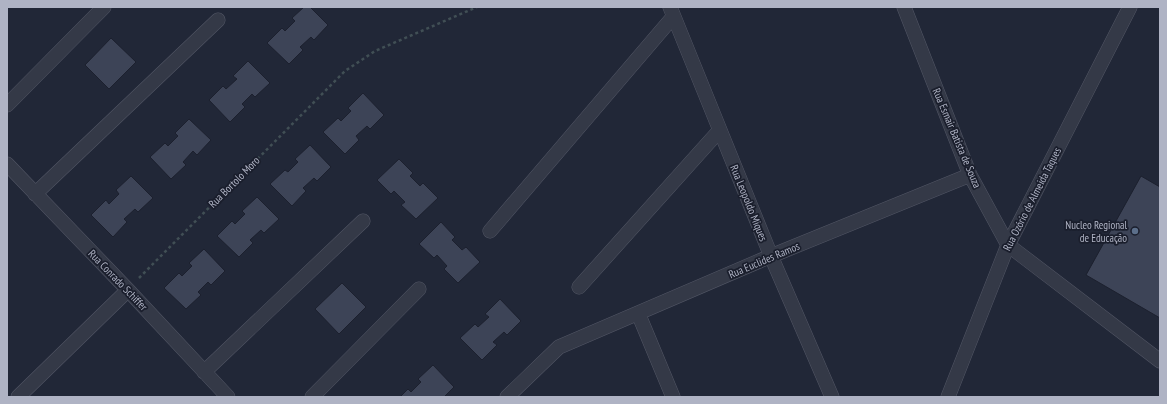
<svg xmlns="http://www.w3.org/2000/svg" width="1167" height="404" font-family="'PT Sans Narrow',sans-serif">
<rect width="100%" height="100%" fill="#212737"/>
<path fill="#3d4457" stroke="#1c202e" d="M304 7H310L328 25 314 40 311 37 300 47 303 50 289 64 267 43 282 28 285 31 295 21 292 18Z
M111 38 136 62 109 89 85 65Z
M248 61 270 83 255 97 252 94 242 104 245 107 230 122 209 100 223 86 226 89 237 79 233 76Z
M363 93 384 115 370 129 367 126 356 136 359 140 345 154 323 132 338 118 341 121 351 111 348 108Z
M189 119 211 140 197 155 193 151 183 162 186 165 171 179 150 157 165 143 168 146 178 136 175 133Z
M310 145 331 167 317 181 314 178 303 188 306 191 292 206 270 184 285 170 288 172 298 162 295 159Z
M399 159 413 173 410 176 420 186 423 183 438 198 416 219 401 205 405 202 394 191 391 194 377 180Z
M131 176 153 198 138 212 135 209 124 219 127 222 113 237 91 215 106 200 109 204 119 194 116 190Z
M1141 176 1160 187V318L1086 275Z
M257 197 279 219 264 233 261 230 250 240 253 243 239 257 217 236 232 221 235 224 245 214 242 211Z
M441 222 455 237 452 240 462 250 466 247 480 262 458 283 444 269 447 266 437 255 434 258 419 244Z
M204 249 225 271 211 285 208 282 198 292 201 295 186 309 164 288 179 273 182 276 192 266 189 263Z
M342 283 366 307 339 334 315 309Z
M500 299 521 321 507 335 504 332 493 342 497 345 482 360 460 338 475 324 478 327 489 317 485 314Z
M433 365 454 387 444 397H400L408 389 411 392 421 382 418 379Z"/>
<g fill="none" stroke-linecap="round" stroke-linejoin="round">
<defs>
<path id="street" d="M670 7 771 256 832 397
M904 7 970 175 1008 245 1160 361
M7 105 104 7
M7 164 128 290 228 397
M35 194 218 20
M490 231 673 17
M579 287 719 131
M638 313 673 397
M204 372 363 221
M18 397 128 290
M312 397 419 289
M507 397 559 347 771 256 970 175
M948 397 1008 245 1130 7"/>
</defs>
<use href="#street" stroke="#525665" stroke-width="15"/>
<path stroke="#414f55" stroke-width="2.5" stroke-dasharray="3 3" stroke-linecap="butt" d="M139 278 345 71 375 51 477 7"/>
<use href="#street" stroke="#343947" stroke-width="14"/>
</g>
<circle fill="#5c6f8a" stroke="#1a1e2c" stroke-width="1.5" cx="1135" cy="231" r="4"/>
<g text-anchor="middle" stroke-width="3.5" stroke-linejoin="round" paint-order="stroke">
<g font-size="11" fill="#afb3c4" stroke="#1a1e2c">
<text transform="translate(957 138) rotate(67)" y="4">Rua Esmair Batista de Souza</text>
<text transform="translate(234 182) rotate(-45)" y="4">Rua Bortolo Moro</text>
<text transform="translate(1032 199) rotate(-63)" y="4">Rua Ozório de Almeida Taques</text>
<text transform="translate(749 203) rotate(68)" y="4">Rua Leopoldo Miques</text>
<text transform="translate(764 260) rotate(-23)" y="4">Rua Euclides Ramos</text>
<text transform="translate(118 280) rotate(46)" y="4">Rua Conrado Schiffer</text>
</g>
<g font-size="11" fill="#afb3c4" stroke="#1a1e2c" text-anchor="end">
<text x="1127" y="229">Nucleo Regional<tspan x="1127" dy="13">de Educação</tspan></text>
</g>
</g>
<rect width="1167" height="404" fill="none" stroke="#afb3c4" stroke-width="16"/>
</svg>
